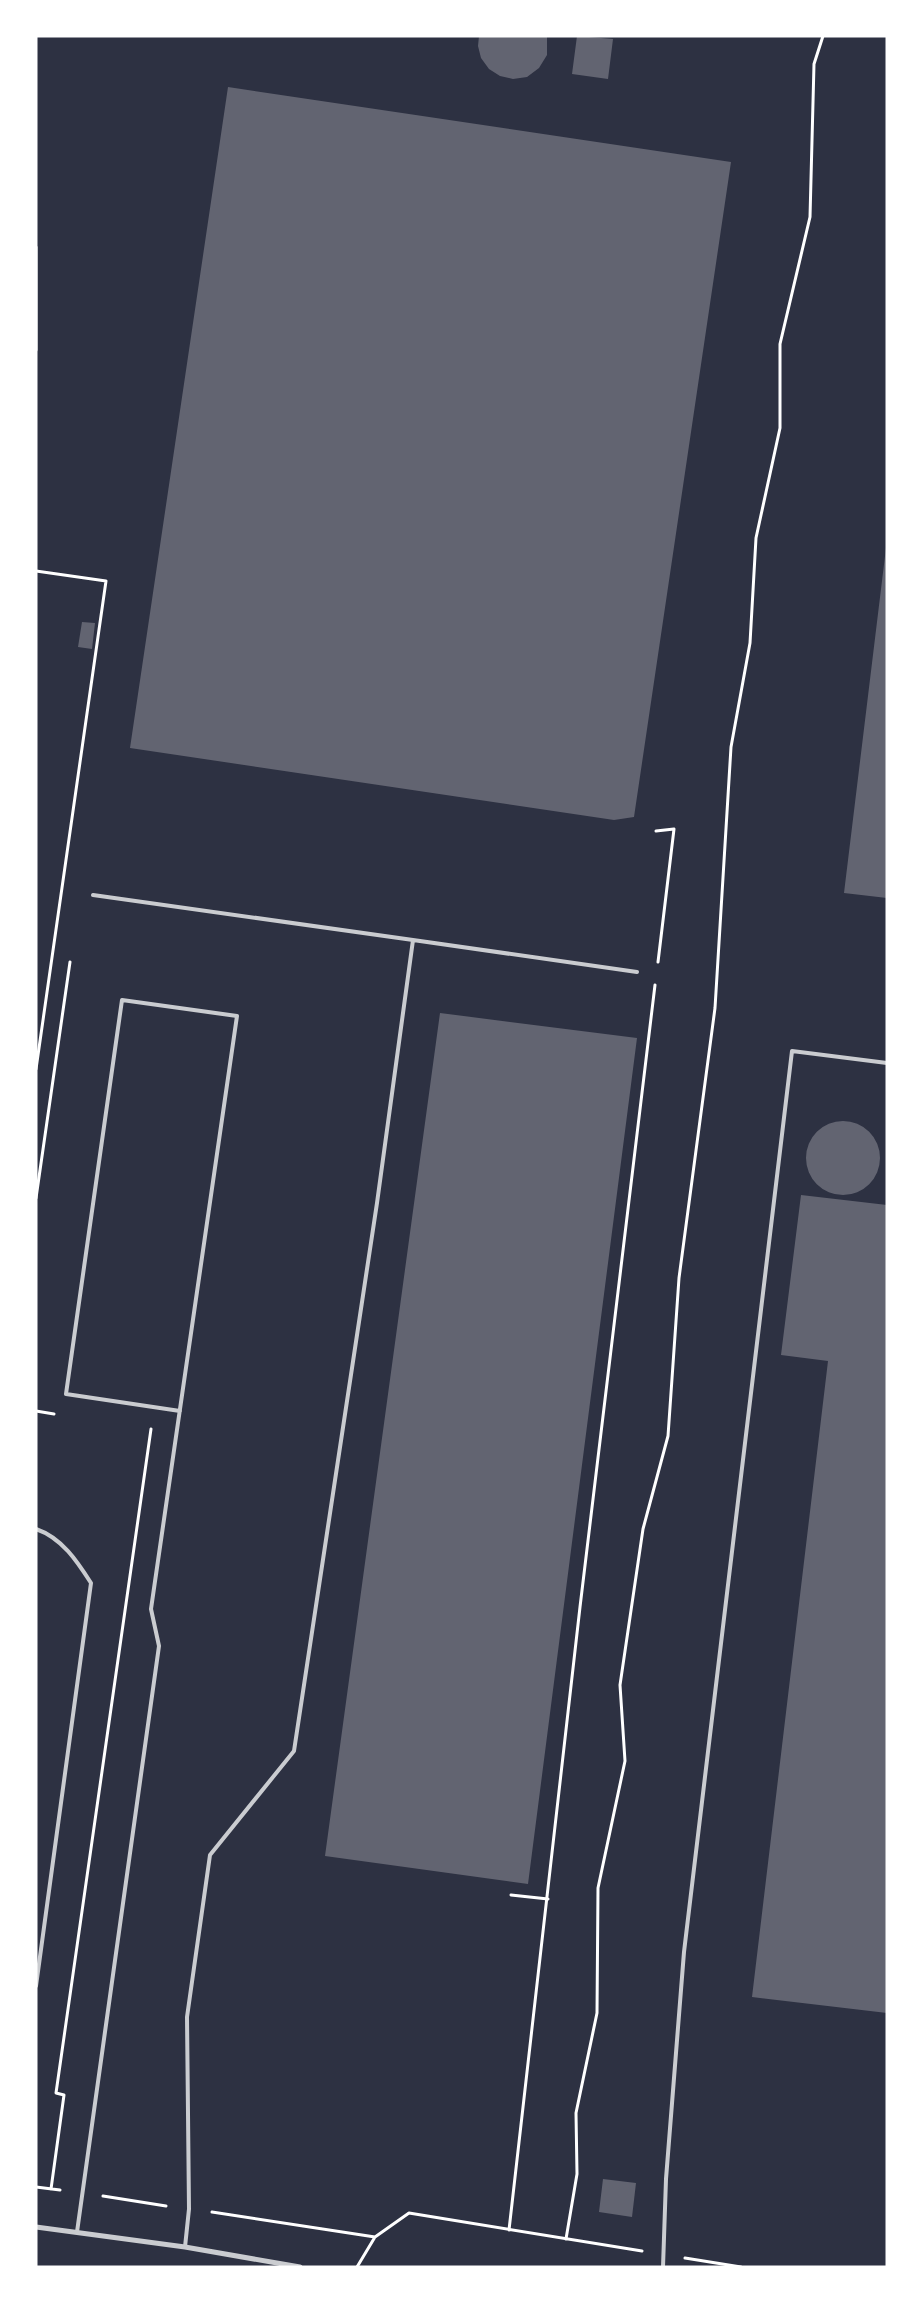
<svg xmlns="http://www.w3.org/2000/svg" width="923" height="2303" font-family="'Fira Sans',sans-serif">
<rect width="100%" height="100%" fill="#2d3142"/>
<path fill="#626471" d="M479 36H547V55L539 68 527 77 513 79 500 76 489 69 481 58 478 46Z
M577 36 613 39 608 79 572 74Z
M228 87 731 162 634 817 614 820 130 748Z
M886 548H887V898L844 893Z
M82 622 95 623 92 649 78 647Z
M440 1013 637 1038 528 1884 325 1856Z
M806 1158a37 37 0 1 1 74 0a37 37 0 1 1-74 0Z
M801 1195 887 1205V2013L752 1997 828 1361 781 1355Z
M603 2179 636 2183 632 2217 599 2212Z"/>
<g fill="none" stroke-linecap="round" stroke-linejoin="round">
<path stroke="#fff" stroke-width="3" d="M36 247V350
M36 571 106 581 36 1069
M656 831 674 829 658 962
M36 1198 70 962
M36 1411 54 1414
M511 1895 548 1899
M36 2187 60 2190
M51 2189 64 2095 56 2093 151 1429
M103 2196 166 2206
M212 2212 375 2237
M509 2230 580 1607 655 985
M566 2239 577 2174 576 2113 597 2013 598 1888 625 1761 620 1685 643 1529 668 1436 679 1278 715 1008 731 747 750 643 756 538 780 428V344L810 217 814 64 823 36
M685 2258 741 2267
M357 2267 375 2237 409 2213 642 2251"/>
<path stroke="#caccd0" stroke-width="4" d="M93 895 413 940
M36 1529C62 1538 77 1561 91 1583L36 1986
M77 2232 159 1646 151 1609 237 1016 122 1000 66 1394 180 1411
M185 2247 189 2209 187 2017 210 1855 294 1751 377 1203 413 940 637 972
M663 2267 666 2179 684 1952 792 1051 887 1063"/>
<path stroke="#caccd0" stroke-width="5" d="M36 2227 185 2247 300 2267"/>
</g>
<rect width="923" height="2303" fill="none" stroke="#ffffff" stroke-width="75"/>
</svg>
